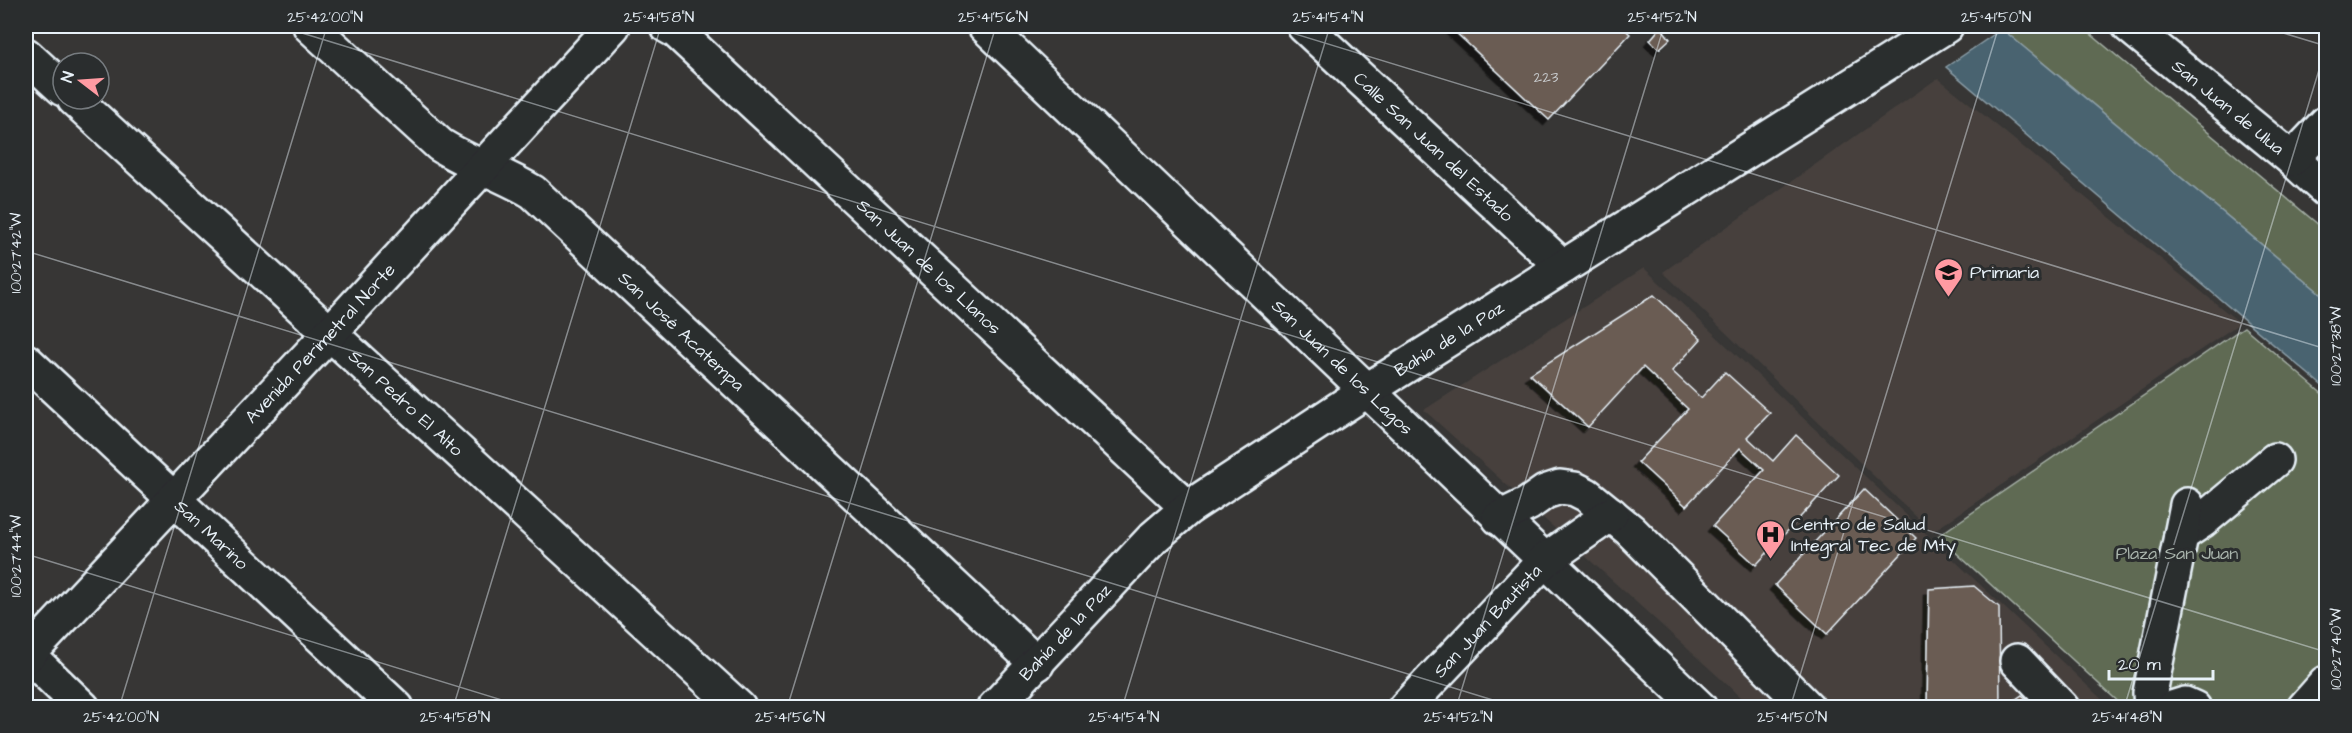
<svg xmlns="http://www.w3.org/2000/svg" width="2352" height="733" font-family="'Architects Daughter',sans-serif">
<defs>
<filter id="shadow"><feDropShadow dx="-5.5" dy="5.5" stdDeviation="0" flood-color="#0009"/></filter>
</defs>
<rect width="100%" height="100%" fill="#373635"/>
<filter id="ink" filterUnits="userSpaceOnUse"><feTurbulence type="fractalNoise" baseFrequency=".0167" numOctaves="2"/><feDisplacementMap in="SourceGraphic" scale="12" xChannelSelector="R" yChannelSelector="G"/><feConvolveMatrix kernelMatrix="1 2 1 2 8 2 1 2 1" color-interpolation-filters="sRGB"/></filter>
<g filter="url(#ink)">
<path fill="#47413e" d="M1938 78 2240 323 1932 532 1663 272Z
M1644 268 2110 707H1752L1424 410Z"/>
<path fill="#5f6b52" stroke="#a4aea5" stroke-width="1.5" d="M2008 26H2081L2326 231V298L2002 29Z
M2244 327 2326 397V707H2124L1938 536Z"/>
<path fill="#4a636f" stroke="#899ca6" stroke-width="1.5" d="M2002 29 2326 298V389L1946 67Z"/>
<path fill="#6b5c52" stroke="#e8f1f8" stroke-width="1.5" filter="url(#shadow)" d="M1449 26H1621L1630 34 1549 120Z
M1661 27 1670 39 1659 49 1650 40Z
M1654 295 1701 339 1672 371 1701 398 1725 372 1770 413 1747 437 1773 461 1796 435 1839 475 1756 565 1713 526 1764 470 1740 448 1686 506 1638 462 1688 409 1643 367 1588 427 1530 374Z
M1864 489 1916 538 1827 634 1775 585Z
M1974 586 1999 607 2000 708H1927L1929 589Z
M2022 695 2036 708H2003Z"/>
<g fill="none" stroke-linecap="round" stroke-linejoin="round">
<defs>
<g id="minor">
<path id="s1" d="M310 26 440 145C470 164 503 174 533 192L1037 664"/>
<path id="s2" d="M667 26 676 31 1188 508"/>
<path id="s3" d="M985 26 1700 708"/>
<path id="s4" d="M1304 26 1563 267"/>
<path id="s5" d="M2129 26 2292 159 2326 190"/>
<path d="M26 55 63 89"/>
<path id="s6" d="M74 99 739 708"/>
<path d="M2292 159 2326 123"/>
<path id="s7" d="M26 361 397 708"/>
<path d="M1499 518 1528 504 1545 492 1560 487 1575 489 1587 495 1630 530 1808 708"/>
<path d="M2181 535 2202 521 2275 460"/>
<path d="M26 653 83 708"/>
<path id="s8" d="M26 657 330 333 613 26"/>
<path d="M2017 661 2062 708"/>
<path id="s9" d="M994 708 1154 537 1188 508 1366 391 1946 26"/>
<path id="s10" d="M1405 708 1544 561 1611 514"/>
<path d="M2151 708 2150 693 2187 505"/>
<path d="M2172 708 2185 704 2194 708"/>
<path d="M2304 708 2326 683"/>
</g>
</defs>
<use href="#minor" stroke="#e8f1f8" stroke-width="38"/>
<use href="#minor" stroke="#2a2d2e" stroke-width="33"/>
</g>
</g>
<path fill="none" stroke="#e8f1f8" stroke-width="1.5" stroke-opacity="0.45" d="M279 26 2326 652M1269 26 2326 349M2260 26 2326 46M26 251 1519 708M26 554 528 708M119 708 327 26M453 708 661 26M787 708 996 26M1122 708 1330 26M1456 708 1664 26M1790 708 1999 26M2124 708 2326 47"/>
<defs>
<symbol id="school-pin" viewBox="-11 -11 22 30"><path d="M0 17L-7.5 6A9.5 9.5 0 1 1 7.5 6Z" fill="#ff9aa2" stroke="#2a2d2e"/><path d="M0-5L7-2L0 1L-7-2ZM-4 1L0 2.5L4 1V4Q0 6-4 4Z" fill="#111"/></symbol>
<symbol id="hospital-pin" viewBox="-11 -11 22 30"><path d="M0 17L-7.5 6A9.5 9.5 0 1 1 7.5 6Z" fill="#ff9aa2" stroke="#2a2d2e"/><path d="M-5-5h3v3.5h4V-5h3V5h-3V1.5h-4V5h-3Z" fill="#111"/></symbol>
</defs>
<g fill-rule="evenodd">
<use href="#school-pin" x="1932" y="256" width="33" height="45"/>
<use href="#hospital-pin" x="1754" y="518" width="33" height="45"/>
</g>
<g text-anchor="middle" stroke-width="6" stroke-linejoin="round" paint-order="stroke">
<g font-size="15" fill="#c9ccce">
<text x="1546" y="82">223</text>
</g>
<g font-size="18" fill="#e8f1f8" stroke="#2a2d2e">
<text dy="6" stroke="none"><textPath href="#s5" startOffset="128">San Juan de Ulua</textPath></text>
<text dy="6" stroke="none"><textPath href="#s4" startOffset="177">Calle San Juan del Estado</textPath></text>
<text dy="6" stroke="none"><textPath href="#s2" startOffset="356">San Juan de los Llanos</textPath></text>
<text dy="6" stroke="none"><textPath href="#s1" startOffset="484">San José Acatempa</textPath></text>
<text dy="6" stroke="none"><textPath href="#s9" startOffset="590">Bahía de la Paz</textPath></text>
<text dy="6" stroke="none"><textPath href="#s8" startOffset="430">Avenida Perimetral Norte</textPath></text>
<text dy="6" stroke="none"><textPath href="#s3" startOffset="494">San Juan de los Lagos</textPath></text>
<text dy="6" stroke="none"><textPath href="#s6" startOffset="450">San Pedro El Alto</textPath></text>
<text dy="6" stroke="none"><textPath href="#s7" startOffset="254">San Marino</textPath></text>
<text dy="6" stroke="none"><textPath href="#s10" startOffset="120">San Juan Bautista</textPath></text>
<text dy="6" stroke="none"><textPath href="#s9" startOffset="104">Bahía de la Paz</textPath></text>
</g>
<g font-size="18" fill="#e8f1f8" stroke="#2a2d2e" text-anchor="start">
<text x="1970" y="278">Primaria</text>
<text x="1791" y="530">Centro de Salud<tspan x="1791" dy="21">Integral Tec de Mty</tspan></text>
</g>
<g font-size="18" fill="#aab5ad" stroke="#2a2d2e">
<text x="2177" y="559">Plaza San Juan</text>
</g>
</g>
<rect width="2352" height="733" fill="none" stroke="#2a2d2e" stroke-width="66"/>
<g transform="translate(81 81) rotate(287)"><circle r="28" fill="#2a2d2e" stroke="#767b7f" stroke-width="1.5"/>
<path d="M0-4.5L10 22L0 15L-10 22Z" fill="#ff9aa2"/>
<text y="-9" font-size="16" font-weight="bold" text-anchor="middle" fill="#e8f1f8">N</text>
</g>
<path d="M2109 670v9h104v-9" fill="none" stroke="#e8f1f8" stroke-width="3"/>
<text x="2118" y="670" font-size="18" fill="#e8f1f8" stroke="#2a2d2e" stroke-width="4.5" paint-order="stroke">20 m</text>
<rect x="33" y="33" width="2286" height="667" fill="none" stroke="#e8f1f8" stroke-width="2"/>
<g font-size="15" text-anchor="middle" fill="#e8f1f8">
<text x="325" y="22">25°42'00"N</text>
<text x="659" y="22">25°41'58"N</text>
<text x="993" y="22">25°41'56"N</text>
<text x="1328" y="22">25°41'54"N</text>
<text x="1662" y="22">25°41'52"N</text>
<text x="1996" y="22">25°41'50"N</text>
<text transform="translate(16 253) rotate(-90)" y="5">100°27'42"W</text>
<text transform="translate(2336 346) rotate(-90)" y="5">100°27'38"W</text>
<text transform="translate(16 556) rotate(-90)" y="5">100°27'44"W</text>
<text transform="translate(2336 649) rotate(-90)" y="5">100°27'40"W</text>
<text x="121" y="722">25°42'00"N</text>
<text x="455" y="722">25°41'58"N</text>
<text x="790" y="722">25°41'56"N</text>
<text x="1124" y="722">25°41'54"N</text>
<text x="1458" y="722">25°41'52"N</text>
<text x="1792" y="722">25°41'50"N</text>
<text x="2127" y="722">25°41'48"N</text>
</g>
</svg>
